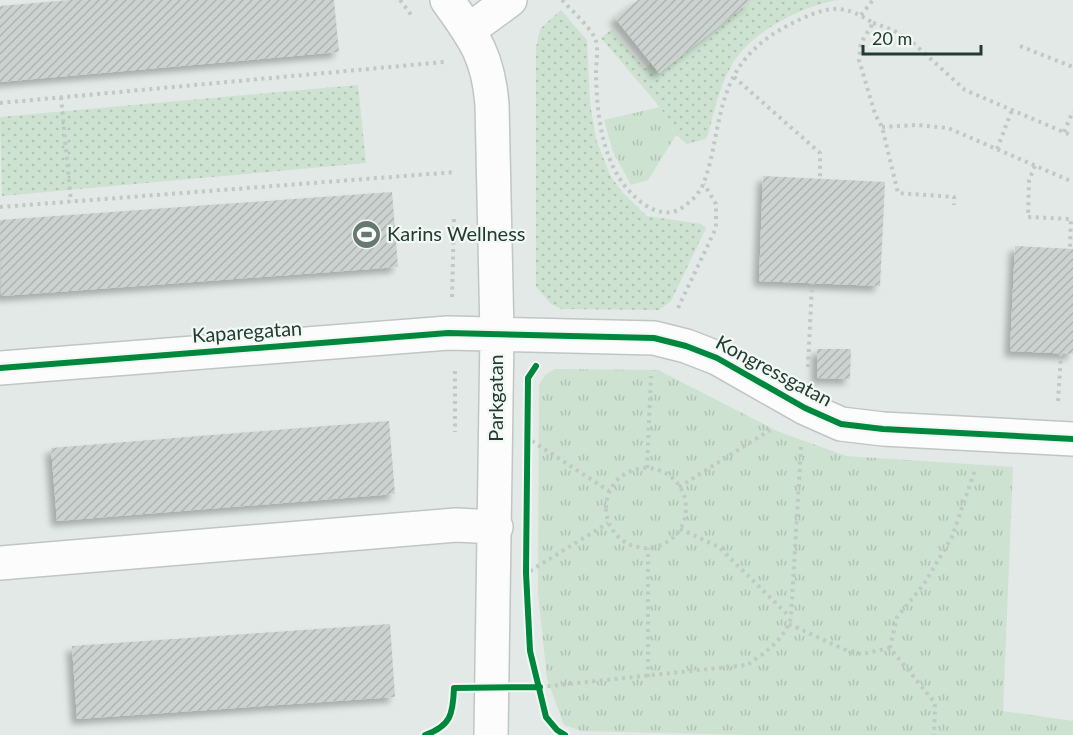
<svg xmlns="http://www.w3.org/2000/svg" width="1073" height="735" font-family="Lato,sans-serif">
<defs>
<pattern id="grass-dots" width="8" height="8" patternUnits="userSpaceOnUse" patternTransform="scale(1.5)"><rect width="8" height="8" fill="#cde2d1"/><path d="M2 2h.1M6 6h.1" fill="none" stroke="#b0c3b4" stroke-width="1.8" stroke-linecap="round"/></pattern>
<pattern id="park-tufts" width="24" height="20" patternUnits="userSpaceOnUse" patternTransform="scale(1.5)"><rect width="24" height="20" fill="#cde2d1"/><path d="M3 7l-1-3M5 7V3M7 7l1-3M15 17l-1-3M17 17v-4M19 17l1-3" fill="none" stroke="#b0c3b4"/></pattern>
<pattern id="building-hatch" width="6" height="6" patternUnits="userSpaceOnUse" patternTransform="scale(1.5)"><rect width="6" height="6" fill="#ccd2cf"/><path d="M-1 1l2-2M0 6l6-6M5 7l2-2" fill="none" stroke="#afb5b2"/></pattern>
<filter id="shadow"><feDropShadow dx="-5.5" dy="5.5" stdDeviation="3" flood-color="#0004"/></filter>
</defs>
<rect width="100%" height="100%" fill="#e3e9e6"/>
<path fill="url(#grass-dots)" d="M752 0H840C809 3 760 28 740 53 722 75 715 108 708 135L705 139 687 144 676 135 660 107 601 38 612 29 645 69 651 63 660 73Z
M561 10 587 40 590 103 596 139 610 175 622 192 647 216 701 224 706 228 671 301 659 310 562 309 551 304 536 287V48L540 29Z
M358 85 366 163 2 196 0 117Z"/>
<path fill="url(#park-tufts)" d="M660 107 676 135 648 180 631 185 613 152 604 120Z
M555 369 658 370 777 431 846 456 1013 467 1003 711 1073 721V735H745L581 731 564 725 547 679 538 593 539 385 545 375Z"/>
<path fill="url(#building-hatch)" filter="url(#shadow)" d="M70 0H334L339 52 0 82V6Z
M638 0H752L659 73 615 18Z
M763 176 885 182 880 286 759 281Z
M392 192 398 267 1 296 0 220Z
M1015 246 1073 249V354L1010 351Z
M817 349H851L850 379 817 378Z
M389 421 395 494 57 521 51 448Z
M390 624 395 697 77 719 72 646Z"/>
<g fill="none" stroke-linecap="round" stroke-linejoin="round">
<defs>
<path id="minor" d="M447 0C475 39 488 56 492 104L497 334 491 735
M469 30 510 0
M0 368 448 333 654 338 686 346 717 358 805 408 841 424 883 429 1073 439
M0 563 456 525 496 527"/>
</defs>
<use href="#minor" stroke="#c0c6c3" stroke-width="36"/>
<path stroke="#c0c9c4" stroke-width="4" stroke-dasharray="3 4.5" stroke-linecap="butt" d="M400 0 412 16
M562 0C572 11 588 25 595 38 599 47 596 64 596 74 597 120 603 173 642 203 652 210 663 215 676 211 687 206 700 194 704 182 719 142 716 93 746 58 761 40 781 28 801 19 831 5 846 5 873 23L861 43 859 60 875 114 882 127 898 193 954 197V205
M861 15 873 0
M873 23 893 30 911 41 965 90 1073 136
M1020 46 1073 67
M734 77 820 153V179
M61 97 71 202
M0 103 444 62
M882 127 917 125 948 128 1073 182
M1064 132 1073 111
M997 149 1012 110
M1035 166 1029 180 1028 217 1071 219 1070 249
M0 207 456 172
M452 297 454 218
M678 308 716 228V204L704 184
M808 367 812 284
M455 371V432
M1058 401 1061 354
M532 441 609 491
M647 468 651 376
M606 508a40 40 0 1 1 80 0a40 40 0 1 1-80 0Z
M679 487 770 430
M680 529 719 547 790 617
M530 571 608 523
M789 624 848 651 862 654 890 648 935 703 934 735
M890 648 897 617 924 584 952 537 975 470
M648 677V548
M540 687 747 665C764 654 786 638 791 617L801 447"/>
<use href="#minor" stroke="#fbfcfb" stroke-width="33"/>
<defs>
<path id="cycleway" d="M536 366 528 378 526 573 530 651 546 717 557 730 565 735
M0 368 448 333 654 338 686 346 717 358 805 408 841 424 883 429 1073 439
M425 735C451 726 453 714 454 688L540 687"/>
</defs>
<use href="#cycleway" stroke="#f2f8f4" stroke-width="10"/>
<use href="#cycleway" stroke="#00873e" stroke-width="6"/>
</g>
<defs>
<symbol id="stadium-disc" viewBox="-11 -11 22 22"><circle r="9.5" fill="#667971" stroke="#f2f8f4"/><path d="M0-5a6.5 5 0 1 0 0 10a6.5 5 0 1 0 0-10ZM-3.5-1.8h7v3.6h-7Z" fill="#fff"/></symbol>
</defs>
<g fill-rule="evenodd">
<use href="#stadium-disc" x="350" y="218" width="33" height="33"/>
</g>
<g text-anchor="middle" stroke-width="4.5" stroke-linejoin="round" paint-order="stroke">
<g font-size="20" fill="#223c32" stroke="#f2f8f4" text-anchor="start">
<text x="387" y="241">Karins Wellness</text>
</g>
<g font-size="20" fill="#223c32" stroke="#f2f8f4">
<text transform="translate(247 332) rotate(-4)" y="7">Kaparegatan</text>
<text transform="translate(774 371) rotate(28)" y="7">Kongressgatan</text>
<text transform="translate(496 398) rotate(-90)" y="7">Parkgatan</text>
</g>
</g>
<path d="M863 45v9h118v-9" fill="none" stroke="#223c32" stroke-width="3"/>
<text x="872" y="45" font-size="18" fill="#223c32" stroke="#f2f8f4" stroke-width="4.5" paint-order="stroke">20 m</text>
</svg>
